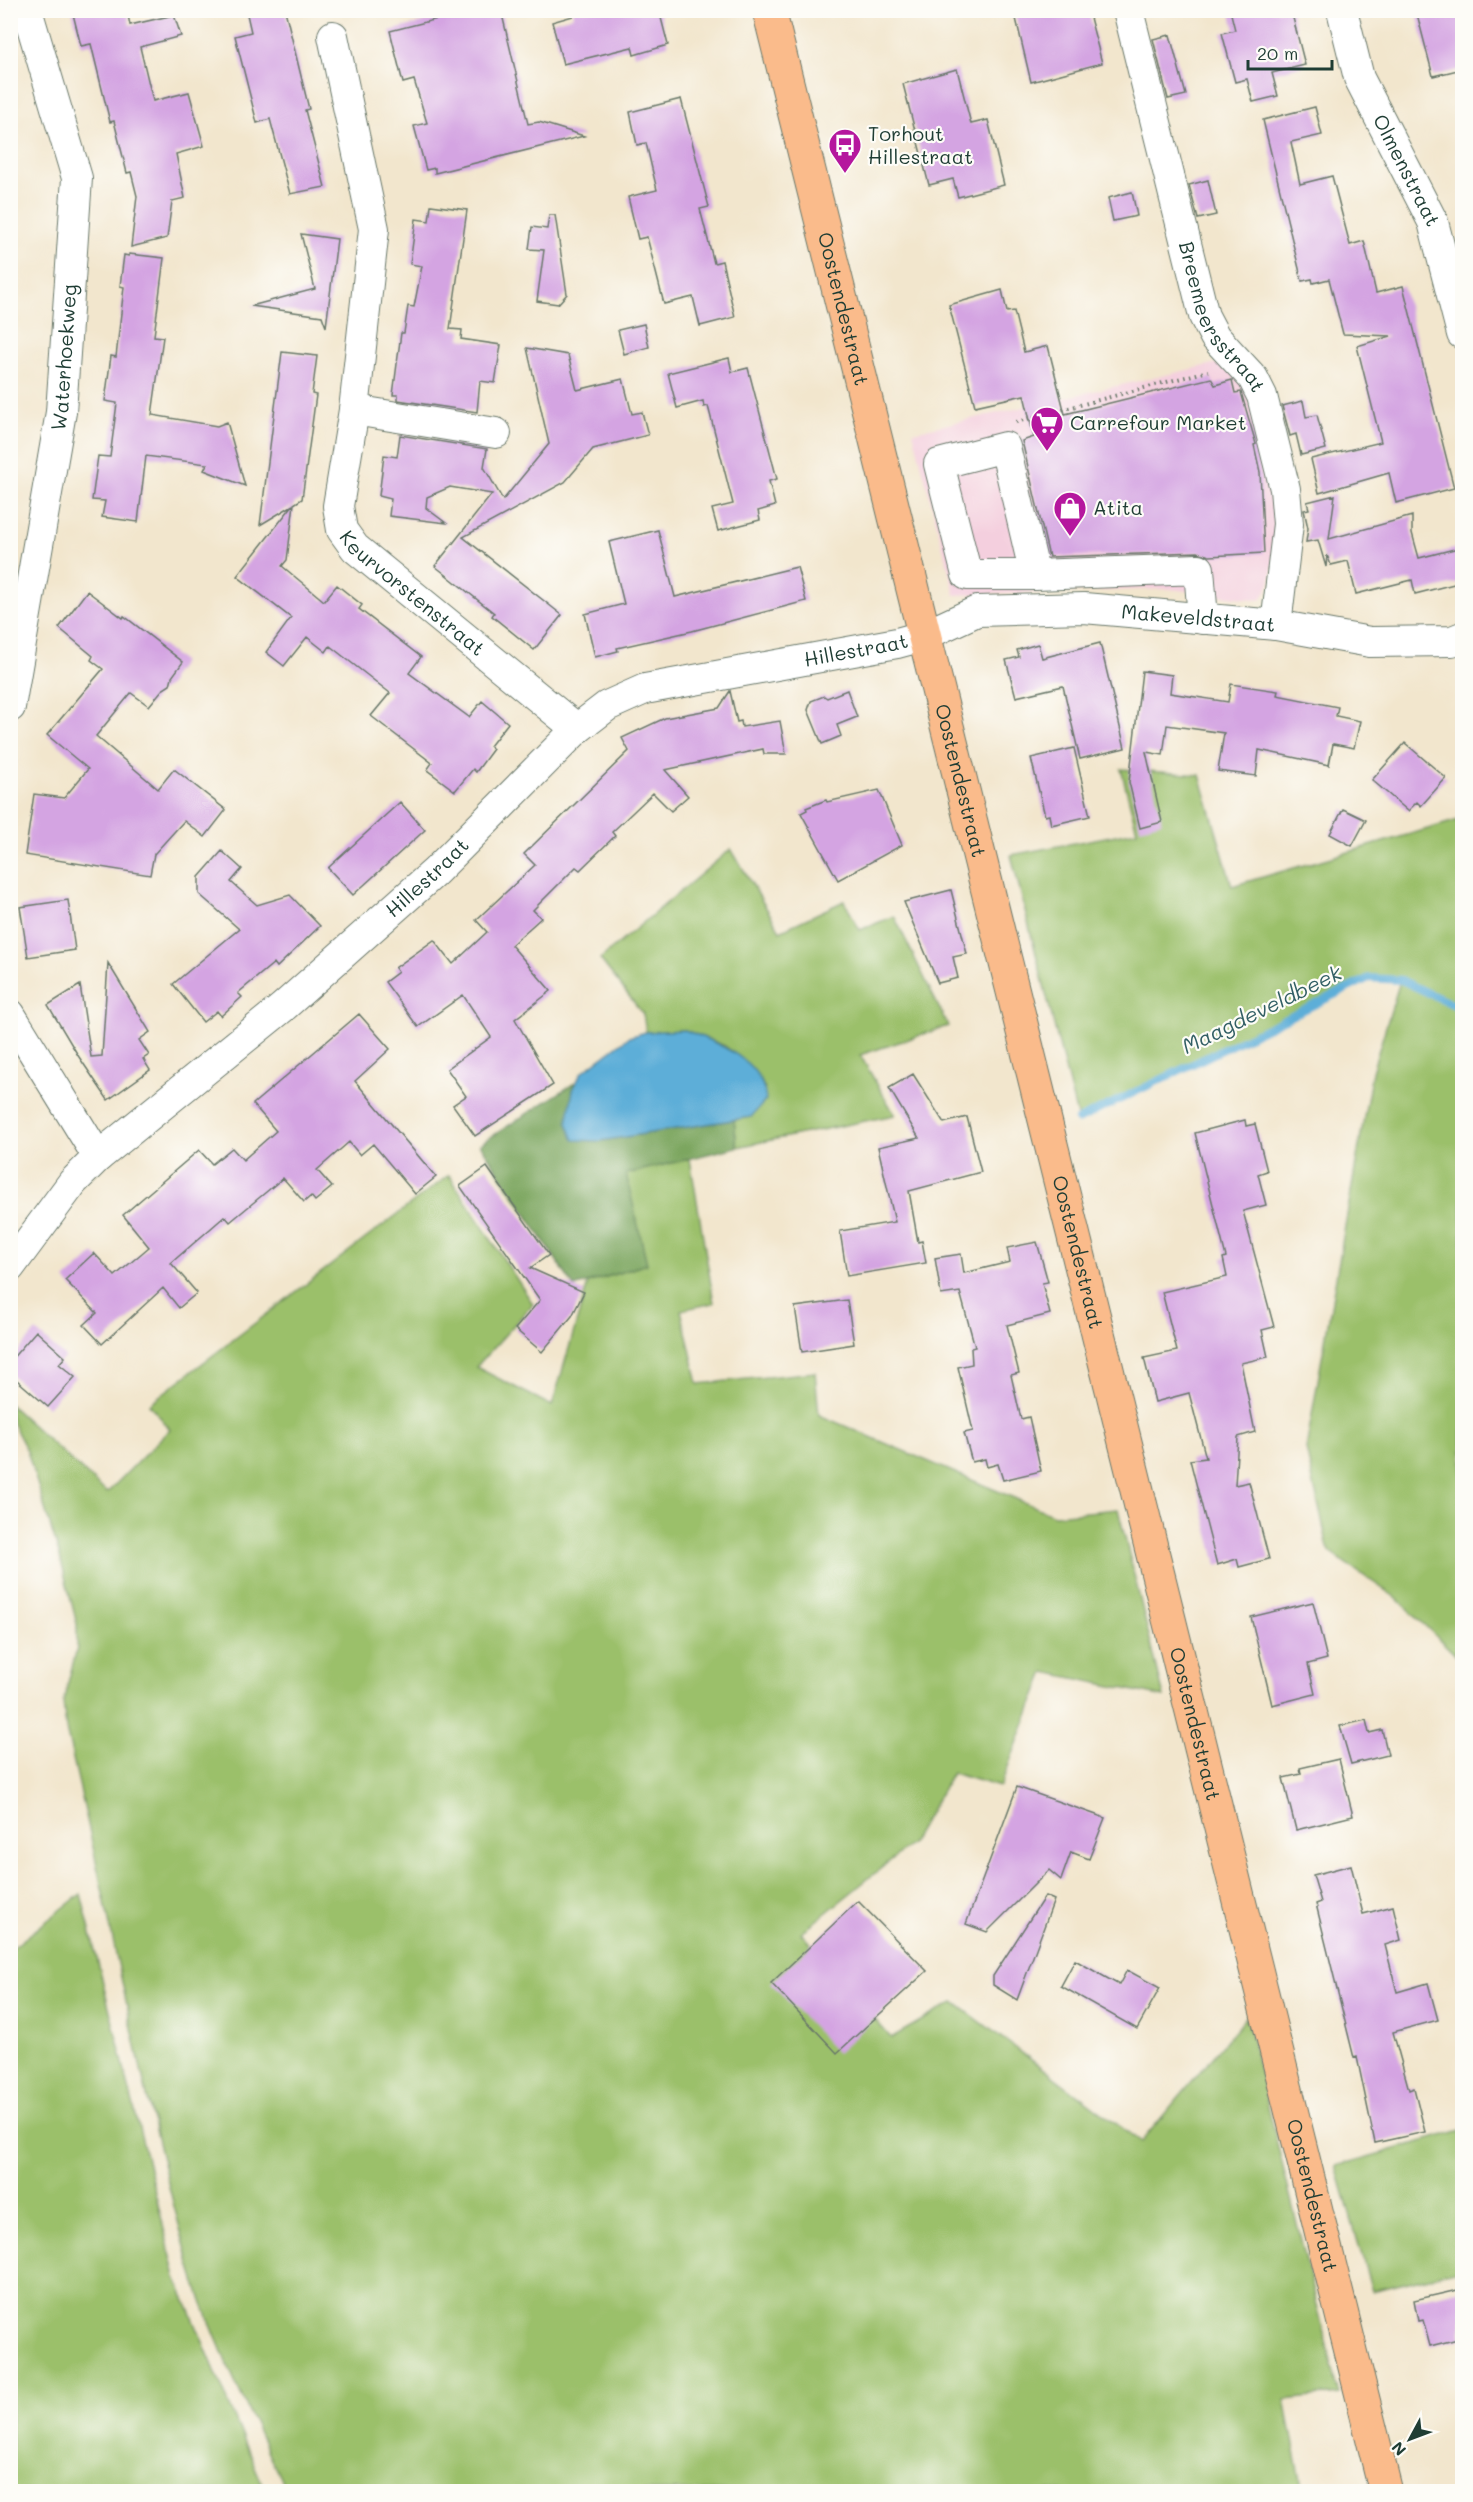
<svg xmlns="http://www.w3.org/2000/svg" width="1473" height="2502" font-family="Mali,sans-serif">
<rect width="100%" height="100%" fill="#fdfcf7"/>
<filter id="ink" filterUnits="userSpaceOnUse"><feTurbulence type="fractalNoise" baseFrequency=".0167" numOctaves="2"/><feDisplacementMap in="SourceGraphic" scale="12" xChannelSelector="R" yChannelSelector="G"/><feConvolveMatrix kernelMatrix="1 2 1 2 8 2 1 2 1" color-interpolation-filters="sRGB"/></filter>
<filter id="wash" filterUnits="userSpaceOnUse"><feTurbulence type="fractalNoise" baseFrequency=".008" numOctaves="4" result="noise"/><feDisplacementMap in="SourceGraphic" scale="24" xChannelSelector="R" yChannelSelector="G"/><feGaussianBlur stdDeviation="1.35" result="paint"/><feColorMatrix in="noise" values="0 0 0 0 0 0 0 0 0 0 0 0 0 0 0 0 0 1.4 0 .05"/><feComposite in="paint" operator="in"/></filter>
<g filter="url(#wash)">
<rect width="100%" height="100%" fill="#f2e6cd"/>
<path fill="#f4cfde" d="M1219 363 1247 381 1280 524 1270 584 1261 600 1169 589 955 595 913 432Z"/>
<path fill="#9bc06b" stroke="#5d7e50" stroke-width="1.5" d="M1121 769 1200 775 1232 886 1462 819V1661L1395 1597 1329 1552 1306 1449 1372 1072 1400 981 1369 978 1078 1120 1011 855 1137 831Z
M731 849 780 931 844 901 860 930 894 916 948 1026 860 1055 895 1115 737 1147 734 1120 751 1117 765 1088 753 1070 725 1046 685 1030 646 1032 643 1014 600 959Z
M690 1159 714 1303 681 1310 698 1384 815 1372 819 1415 1054 1515 1118 1509 1164 1697 1045 1672 1000 1787 952 1773 911 1844 801 1933 891 2038 954 2002 1141 2142 1246 2017 1339 2394 1285 2400 1303 2491H286C252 2416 212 2341 189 2261 139 2086 109 1906 66 1729L63 1702 77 1648V1624L60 1557 27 1451 11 1420 10 1405 107 1493 170 1429 149 1404 449 1175 533 1304 476 1367 552 1406 588 1283 647 1264 625 1174Z
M81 1894 176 2277 263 2486 258 2491H11V1949Z
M1462 2130V2269L1372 2291 1336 2166Z"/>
<path fill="#7ca65f" stroke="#4e724a" stroke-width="1.5" d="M576 1082 573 1090 600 1141 734 1120 737 1147 626 1174 647 1264 574 1287 480 1144Z"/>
<path fill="#5daed8" stroke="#3e7686" stroke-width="1.5" d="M685 1030C718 1043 763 1060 766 1100L751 1117 600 1141 574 1140 567 1123 573 1090 581 1073 629 1037 646 1032Z"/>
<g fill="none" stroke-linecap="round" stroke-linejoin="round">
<path stroke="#5daed8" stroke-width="8" d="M1078 1120 1369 978 1401 980 1454 1005 1462 997"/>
</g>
<g id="blocks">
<path fill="#d4a4e2" d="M72 10H127L130 25 174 15 181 36 140 47 153 101 189 92 204 146 176 154 185 198 172 201 167 238 131 247 137 196 131 172 127 173 114 121 110 122 91 44 81 46Z
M246 10H285L309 109 305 110 325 187 290 194 270 119 257 123 235 36 251 32Z
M473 10H501L528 124 539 122 584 136 435 173V168L426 170 414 126 427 123 414 80 403 83 390 31Z
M572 10H659L668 45 634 55 632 47 563 64 552 22 573 16Z
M1014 10H1088L1102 63 1031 82Z
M1230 10H1291L1305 65 1272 73 1278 96 1253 102 1247 79 1235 82 1222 33 1235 30Z
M1416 10H1459L1462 26V69L1433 76Z
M1170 35 1186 95 1168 99 1153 39Z
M957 69 971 124 988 120 1004 185 958 197 953 179 929 185 903 84Z
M681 99 709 207 700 209 714 263 722 261 735 317 700 326 693 297 664 304 647 237 638 239 628 197 657 190 646 143 637 145 630 112Z
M1315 107 1322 135 1291 142 1300 184 1332 176 1350 245 1364 241 1376 293 1403 286 1454 488 1396 503 1389 473 1319 493 1311 459 1381 442 1357 346 1391 336 1343 334 1329 279 1313 283 1312 279 1302 281 1263 120Z
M1208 180 1216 215 1198 219 1189 185Z
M1132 192 1137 216 1113 221 1108 198Z
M431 205 467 210 450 329 462 330 461 339 501 345 495 383 480 381 477 412 398 400V395H393L401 333H404L408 306 414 307 422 266 410 264 416 219 429 221Z
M549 215H555L567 294 558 304 537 301 544 250 529 249 532 227 547 229Z
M301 234 337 239 326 327 322 316 251 306 315 289Z
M129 254 164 258 154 336 163 337 152 415 217 426 227 422 245 486 204 470 207 464 146 456 138 522 102 517 105 501 92 500 98 456 110 457 117 403 105 401 111 356 116 357 124 287 120 286 124 255 129 256Z
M1002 290 1007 312 1014 311 1024 352 1048 346 1065 414 1211 378 1215 385 1232 380 1235 393 1241 392 1256 444 1254 445 1260 472 1264 553 1209 556 1198 552 1049 557 1022 441 1034 437 1024 395 975 406 949 305Z
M644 324 649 347 624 354 618 330Z
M527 348 568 355 577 390 623 379 632 414 642 412 648 435 593 449 565 482 463 537 562 615 534 650 492 616 494 613 435 566 492 494 450 487 427 497 426 508 446 523 389 516 391 499 379 496 384 455 397 457 400 435 487 449 484 467 503 500 549 444Z
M282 352 317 356 312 394 316 395 302 499 294 504 287 560 282 566 324 601 337 585 362 605 359 609 421 657 409 673 469 717 482 701 508 723 490 746 493 749 476 772 473 769 455 791 427 770 432 763 371 716 390 693 330 646 326 652 307 637 284 666 266 652 291 618 237 576 293 505 260 525Z
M729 358 732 372 748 368 777 479 769 481 775 506 758 511 760 520 718 531 712 509 733 504 708 406 704 407 703 401 677 408 668 373Z
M1303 401 1306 417 1317 415 1326 449 1301 455 1296 434 1290 436 1282 406Z
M1335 495 1329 539 1412 516V533L1419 558 1462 547V582L1415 594 1412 580 1356 594 1348 561 1331 565 1327 555 1326 567 1318 540 1306 542 1308 528 1304 510 1309 509 1307 502Z
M658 530 675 597 797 567 806 601 692 631 617 648 618 651 595 657 585 614 624 604 609 542Z
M87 591 123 618 124 616 183 662 172 677 170 685 162 690 149 706 131 693 96 736 158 789 174 769 226 810 205 837 184 821 154 854 150 875 25 855 34 794 64 798 88 769 47 735 103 669 91 660 93 656 59 628Z
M1100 643 1125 748 1080 759 1063 686 1016 697 1006 660 1019 657 1017 650 1038 644 1042 658Z
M1142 671 1172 675 1170 693 1228 702 1231 684 1278 691 1277 695 1338 707 1336 716 1360 721 1354 748 1333 744 1329 765 1259 750 1256 776 1218 771 1224 733 1167 725 1163 755 1146 752 1162 822 1140 828 1129 782Z
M847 690 857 717 837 725 841 736 822 744 808 710 811 701 824 696 827 698Z
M730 691 737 722 741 721 742 727 780 721 786 754H764L763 749 665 770 688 796 671 811 653 793 612 832 615 836 580 870 576 867 533 910 541 918 511 945 551 991 515 1019 553 1085 475 1136 453 1105 466 1096 447 1069 491 1037 463 995 418 1027 385 982 398 972 395 968 434 940 453 964 487 932 476 920 535 865 524 854 629 751 622 738 665 718 719 708Z
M1405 743 1446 778 1421 806 1417 802 1408 811 1372 780Z
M1074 748 1090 816 1051 825 1049 815 1045 816 1031 758Z
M879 790 902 845 838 880 801 813 807 810 806 808 826 800 827 802Z
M400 802 425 830 353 895 328 868Z
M1343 809 1366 820 1352 846 1330 834Z
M222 851 242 869 231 882 257 905 290 895 320 926 277 967 274 963 238 993 242 997 221 1016 217 1011 203 1022 173 984 239 929 199 894V877Z
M951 890 967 954 953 957 958 978 938 983 904 902Z
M68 900 75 950 28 957 20 907Z
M108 963 150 1032 139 1040 149 1055 143 1059 150 1070 108 1100 79 1057 48 1005 80 985 91 1057 102 1056Z
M359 1014 390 1049 355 1081 436 1177 415 1194 373 1144 360 1155 349 1142 317 1170 332 1187 315 1201 311 1196 304 1202 283 1178 230 1222 225 1216 171 1263 197 1293 179 1308 163 1288 102 1344 84 1325 97 1313 65 1280 94 1253 115 1276 149 1247 123 1215 199 1150 212 1164 232 1148 243 1160 276 1131 253 1104Z
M913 1074 944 1123 967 1117 981 1172 909 1191 918 1242 922 1241 926 1263 847 1276 840 1231 895 1222 878 1147 919 1138 889 1088Z
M1245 1120 1246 1126 1255 1124 1267 1171 1258 1174 1266 1205 1243 1211 1274 1327 1262 1330 1268 1357 1241 1363 1255 1432 1238 1437 1235 1485 1249 1482 1269 1559 1239 1567 1237 1559 1217 1565 1190 1460 1206 1458 1189 1393 1155 1402 1144 1358 1177 1351 1162 1292 1227 1277 1223 1258 1226 1257 1195 1133Z
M487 1167 549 1255 530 1268 584 1292 572 1316 542 1352 515 1329 540 1300 460 1186Z
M1037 1242 1048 1282 1042 1283 1050 1314 1007 1325 1019 1373 1011 1375 1021 1419 1029 1417 1041 1471 1003 1480 998 1464 987 1467 985 1459 972 1462 964 1433 973 1431 958 1367 972 1364 971 1348 975 1347 960 1292 941 1295 935 1258 961 1254 964 1273 1010 1262 1007 1248Z
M847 1300 854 1344 802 1352 795 1307Z
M36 1331 65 1357 59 1364 75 1377 48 1407 10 1374V1361Z
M1313 1602 1327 1659 1308 1664 1315 1694 1272 1705 1251 1617Z
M1366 1720 1369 1733 1382 1730 1388 1755 1351 1764 1340 1726Z
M1339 1759 1353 1816 1296 1830 1283 1778 1301 1774 1300 1768Z
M1017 1787 1105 1818 1089 1859 1071 1852 1061 1880 1049 1870 987 1932 966 1924Z
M1351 1865 1363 1914 1393 1906 1401 1940 1385 1945 1397 1992 1428 1983 1438 2020 1393 2032 1409 2090 1414 2088 1425 2132 1375 2143 1357 2057 1354 2058 1316 1904 1321 1902 1313 1875Z
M1045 1896 1054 1900 1017 2000 993 1985V1976Z
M858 1901 927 1971 837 2053 771 1983Z
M1075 1960 1119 1985 1127 1970 1160 1988 1137 2029 1061 1986Z
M1462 2289V2338L1430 2346 1423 2320 1418 2321 1414 2300Z"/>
</g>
</g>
<g filter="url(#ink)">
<use href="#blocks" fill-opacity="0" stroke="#69786a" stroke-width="1.5"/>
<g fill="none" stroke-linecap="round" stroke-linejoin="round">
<defs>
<g id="minor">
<path id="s1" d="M1128 10 1204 316 1215 337 1253 378 1262 396 1285 489 1288 524 1276 625"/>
<path id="s2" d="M1342 10 1359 78 1433 222 1462 334"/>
<path id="s3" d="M333 36 374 229 354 410 338 506 342 530 355 548 577 729"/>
<path d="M354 410 496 433"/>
<path d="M1035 575H967L939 464 1005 447 1035 575 1199 569 1203 619"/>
<path id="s4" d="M10 707 61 412 77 178 27 10"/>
<path d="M10 1014 98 1157"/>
<path id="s5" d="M10 1267 73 1182 98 1157 282 1008 435 872 577 729 607 706 645 689 897 643 923 636 977 611 1084 608 1276 625 1370 642 1452 641 1462 637"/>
</g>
<g id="major">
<path id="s6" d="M769 10 1386 2492"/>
</g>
</defs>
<use href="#minor" stroke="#69786a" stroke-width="32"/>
<use href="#major" stroke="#69786a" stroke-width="35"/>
<path stroke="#69786a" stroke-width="4" stroke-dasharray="1.5 4.5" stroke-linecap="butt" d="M1016 422 1208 371"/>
<use href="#minor" stroke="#fff" stroke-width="30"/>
<use href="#major" stroke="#fabb8b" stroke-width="33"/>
</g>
</g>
<defs>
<symbol id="bus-pin" viewBox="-11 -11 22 30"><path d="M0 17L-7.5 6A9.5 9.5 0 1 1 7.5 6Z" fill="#b5179e" stroke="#fdfcf7"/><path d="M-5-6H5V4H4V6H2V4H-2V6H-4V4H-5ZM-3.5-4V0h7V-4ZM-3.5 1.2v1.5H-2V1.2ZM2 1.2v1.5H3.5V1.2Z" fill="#fff"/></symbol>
<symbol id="supermarket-pin" viewBox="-11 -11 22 30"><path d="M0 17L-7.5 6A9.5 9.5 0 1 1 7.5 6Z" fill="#b5179e" stroke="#fdfcf7"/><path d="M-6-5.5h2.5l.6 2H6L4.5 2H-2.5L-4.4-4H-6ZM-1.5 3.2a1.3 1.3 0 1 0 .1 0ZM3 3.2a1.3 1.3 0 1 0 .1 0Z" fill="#fff"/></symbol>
<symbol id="shop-pin" viewBox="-11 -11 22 30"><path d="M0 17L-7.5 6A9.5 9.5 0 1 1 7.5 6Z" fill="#b5179e" stroke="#fdfcf7"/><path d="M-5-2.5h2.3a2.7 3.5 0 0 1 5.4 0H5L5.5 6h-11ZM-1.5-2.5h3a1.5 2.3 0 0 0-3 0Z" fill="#fff"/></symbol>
</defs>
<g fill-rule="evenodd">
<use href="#bus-pin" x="826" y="126" width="38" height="52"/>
<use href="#supermarket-pin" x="1028" y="404" width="38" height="52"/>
<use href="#shop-pin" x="1051" y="489" width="38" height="52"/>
</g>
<g text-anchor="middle" stroke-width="4.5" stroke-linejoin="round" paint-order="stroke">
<g font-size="20" fill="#1f3d34" stroke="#fdfcf7" text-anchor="start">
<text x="868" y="141">Torhout<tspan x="868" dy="23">Hillestraat</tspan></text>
<text x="1070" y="430">Carrefour Market</text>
<text x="1093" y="515">Atita</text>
</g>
<g font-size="20" fill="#1f3d34" stroke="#fdfcf7">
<text dy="7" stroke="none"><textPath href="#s2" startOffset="174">Olmenstraat</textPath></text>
<text dy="7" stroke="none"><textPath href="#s6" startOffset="308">Oostendestraat</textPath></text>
<text dy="7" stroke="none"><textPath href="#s1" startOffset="324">Breemeersstraat</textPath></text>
<text dy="7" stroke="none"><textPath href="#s4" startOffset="354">Waterhoekweg</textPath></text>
<text dy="7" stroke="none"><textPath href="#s3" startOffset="596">Keurvorstenstraat</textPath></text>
<text dy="7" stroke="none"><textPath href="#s5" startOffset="1428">Makeveldstraat</textPath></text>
<text dy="7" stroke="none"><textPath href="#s5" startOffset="1078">Hillestraat</textPath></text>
<text dy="7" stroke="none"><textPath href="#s6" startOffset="794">Oostendestraat</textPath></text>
<text dy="7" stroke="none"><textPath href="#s5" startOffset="573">Hillestraat</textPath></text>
<text dy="7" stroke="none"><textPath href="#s6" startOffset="1280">Oostendestraat</textPath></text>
<text dy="7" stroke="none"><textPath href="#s6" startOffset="1766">Oostendestraat</textPath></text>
<text dy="7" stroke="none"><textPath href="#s6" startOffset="2252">Oostendestraat</textPath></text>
</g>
<g font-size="21" font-style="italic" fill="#325f65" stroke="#fdfcf7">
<text transform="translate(1262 1010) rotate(-26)" y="7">Maagdeveldbeek</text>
</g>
</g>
<rect width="1473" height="2502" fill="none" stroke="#fdfcf7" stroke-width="36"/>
<g transform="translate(1410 2439) rotate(229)" stroke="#fdfcf7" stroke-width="4.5" paint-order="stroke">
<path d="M0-4.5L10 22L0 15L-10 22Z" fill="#1f3d34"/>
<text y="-9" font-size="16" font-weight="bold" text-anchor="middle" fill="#1f3d34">N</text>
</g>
<path d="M1248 60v9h84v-9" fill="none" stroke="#1f3d34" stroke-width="3"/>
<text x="1257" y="60" font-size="18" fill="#1f3d34" stroke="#fdfcf7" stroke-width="4.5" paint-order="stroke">20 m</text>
</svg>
